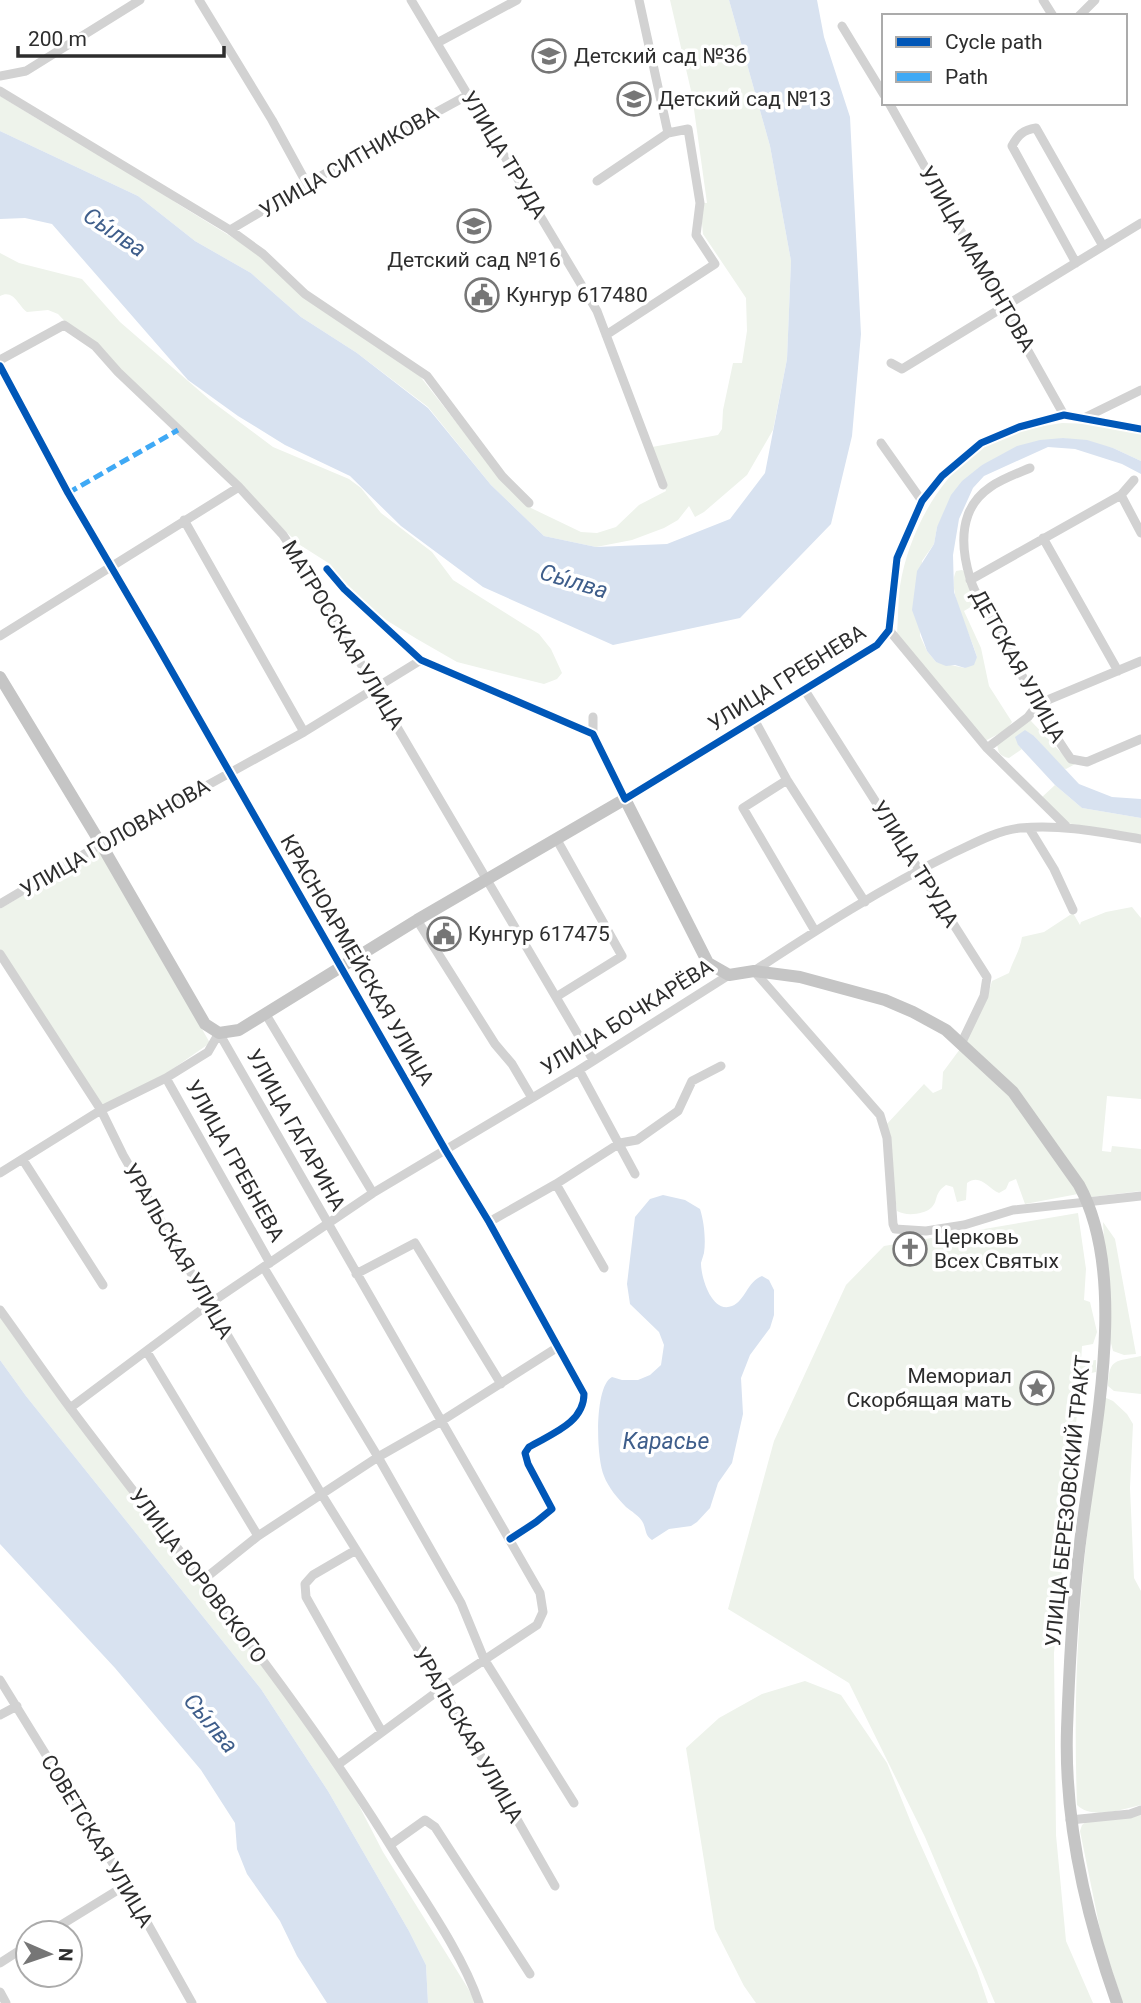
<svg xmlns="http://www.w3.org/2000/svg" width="1141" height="2003" font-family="Roboto,sans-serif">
<rect width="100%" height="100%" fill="#fff"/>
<path fill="#eef3eb" d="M670 0H729L770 146 791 261 787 359 773 430 747 475 704 512 695 517 689 506 678 520 664 528 632 540 596 547 544 536 491 485 428 407 357 353 301 317 251 273 195 241 138 196 0 131V96L69 138 135 172 178 204 256 252 419 375 489 464 531 508 581 532 597 533 616 527 639 505 666 491 652 447 718 435 722 429 723 410 733 363H742L747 331 746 298 703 234 700 203H707L692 95Z
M0 253 19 263 82 279 120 322 210 400 273 447 349 479 361 488 381 513 432 552 453 580 539 634 551 649 562 673 557 679 544 684 457 662 417 639 386 620 347 587 330 564 300 545 277 523 115 364 105 351 74 331 58 314 48 310 27 312C18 306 14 289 0 296Z
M1062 423 1095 424 1141 432V461L1113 448 1063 438 982 465 937 527 934 544 922 561 920 636 927 651 936 662 965 668 977 657C971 634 946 592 956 571L962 570 966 573 981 601 964 611 981 648 989 686 1012 722 1006 730 985 741 897 635C898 619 898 602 900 586 908 536 935 484 975 452 999 434 1034 427 1062 423Z
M1027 721H1031L1068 760 1077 763 1066 769 1062 768 1034 736 1018 745 1022 749 1009 758C999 756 998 752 997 743Z
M1055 785 1082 808 1141 818V835L1066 823 1041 798Z
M99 850 210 1043 161 1077 103 1106 0 949V909Z
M1132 907 1141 918V1099L1107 1096 1102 1151 1111 1152 1112 1146 1141 1149V1191L1091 1197 1016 1089 966 1041 986 1001 992 981 1009 973C1013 960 1020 951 1022 937L1044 932 1073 913 1080 925 1081 922 1106 912Z
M960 1049 1010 1093 1078 1194 1025 1204 1016 1179 1009 1182 1006 1189 999 1193C988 1188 980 1173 967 1183L966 1200 957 1202 953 1187 946 1185C933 1194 939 1201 931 1208 923 1215 905 1216 897 1211L886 1125 924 1084 933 1093 942 1089 943 1072Z
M1078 1213 1086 1269 1084 1300 1090 1302 1097 1332 1093 1344 1082 1346 1081 1362 1096 1360V1372L1082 1375 1080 1369 1082 1392 1079 1393 1054 1653 1056 1835 1066 1941 1093 2003H995L925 1837 849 1683 728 1609 774 1441 846 1285 884 1246Z
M1103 1222 1115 1239 1136 1354 1124 1355 1113 1351 1110 1339Z
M0 1313 337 1763 383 1852 469 1990 475 2003H428L426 1965 409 1931 328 1791 261 1689 26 1396 0 1360Z
M1141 1356V1394L1114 1391 1108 1386C1109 1357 1116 1362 1141 1356Z
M1104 1397 1113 1401 1127 1414 1133 1424 1130 1488 1134 1578 1141 1591V1805C1123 1809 1092 1820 1077 1805 1075 1746 1075 1687 1079 1628 1083 1551 1095 1474 1104 1397Z
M805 1681 841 1695 887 1763 914 1830 977 1970 988 2003H756L744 1986 715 1929 686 1748 719 1718 762 1694Z
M1141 1814V2003H1123L1103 1944 1080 1831 1082 1825 1086 1822Z"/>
<path fill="#d8e2f0" d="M729 0H817L824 37 850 117 861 334 852 436 831 524 740 618 613 645 483 587 401 526 350 476 285 445 238 416 188 380 52 224 25 218 0 219V131L138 196 195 241 251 273 301 317 357 353 428 408 491 485 544 536 596 547 667 544 730 519 765 473 787 359 791 261 770 146Z
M1063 438 1087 440 1113 448 1141 461V474L1122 464 1075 449 1048 447 984 476 973 488 959 519 953 555 954 592 977 657 974 665 965 668 955 665 946 666 936 662 927 651 912 610 917 571 934 544 937 527 951 495 962 481 982 465 1017 446 1040 440Z
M1025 730 1034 736 1079 784 1112 797 1141 799V818L1082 808 1055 785 1018 745 1015 737Z
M663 1195 685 1200 700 1209C704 1221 706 1240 704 1253 704 1253 701 1263 701 1263 701 1278 712 1314 732 1306 745 1301 747 1282 762 1276L769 1280 774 1290V1315L770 1328 750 1355 741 1378 743 1414 732 1463 718 1483 710 1508 697 1522 691 1526 669 1529 652 1540C644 1535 647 1529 642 1521 639 1516 631 1511 626 1507 618 1499 608 1487 604 1476 596 1458 594 1386 612 1377L622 1380H638L650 1375 661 1365 664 1345 659 1332 630 1304 627 1284 635 1217 650 1199Z
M0 1360 26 1396 261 1689 328 1791 409 1931 426 1965 428 2003H327L297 1956 280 1921 247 1874 237 1849 235 1823 201 1770 115 1668 0 1544Z"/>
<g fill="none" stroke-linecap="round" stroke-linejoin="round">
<path stroke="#d2d2d2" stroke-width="9" d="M199 0 272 120 307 184
M411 0 597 311 663 485
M1043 0 1053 16
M1079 16 1095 0
M842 26 884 95
M437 43 517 0
M0 76 26 71 140 0
M0 91 230 230 263 254 305 294 427 376 502 476 529 503
M889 103 1064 415
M597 181 668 133
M230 230 336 167 468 95
M1076 263 1012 146C1018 135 1023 130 1036 128L1103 246
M606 335 715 264 696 235 700 203 688 129 668 133 639 0
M0 360 64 325 95 346 118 372 239 487 283 535 332 610 374 688 593 1060
M891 363 902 369 1141 223
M0 366 68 493 154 640 446 1151 489 1222 584 1394C584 1423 551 1434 529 1447L525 1453 528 1464 552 1509 536 1522 510 1539
M1084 418 1141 390
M881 443 922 501
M1030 468C1006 478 978 487 968 515 961 534 964 558 970 578 975 597 990 616 1000 634 1023 676 1043 720 1071 759L1087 762 1141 739
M1121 495 1141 533
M184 520 304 732
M1043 538 1118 671
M327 569 344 589 421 660 593 734 625 799 877 645 889 630 897 558 922 501 942 476 981 443 1019 427 1064 415 1141 429
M970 580 1121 495 1134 480
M889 630 987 748 1066 826
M0 636 239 487
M804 689 987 977 984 996 961 1044
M755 721 787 780 865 902
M593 734V717
M987 748 1028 717 1038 704 1141 661
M787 780 743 808 815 931
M1029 828 1054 869 1073 910
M1141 839C1100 832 1061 824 1020 828 995 831 973 844 951 854 882 888 818 929 754 971L880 1115 887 1138 893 1224 895 1229 926 1231 964 1225 1013 1210 1141 1196
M0 904 101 844 304 732 421 660
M417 920 495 1044 512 1064 532 1098
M0 954 101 1110 123 1155 209 1304 322 1495 442 1688 555 1886
M556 997 622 956 557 840
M265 1013 373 1193
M219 1033 540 1593 543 1612 537 1625 442 1688 339 1764
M579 1070 635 1174
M166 1078 270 1263
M23 1160 103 1285
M0 1173 101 1110 166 1078 208 1052 219 1033
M556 1184 604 1268
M489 1222 556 1184 620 1143 637 1140 678 1111 692 1081 721 1066
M264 1268 378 1457 461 1603 484 1659 574 1803
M356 1274 415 1243 501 1384
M0 1310C24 1343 47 1377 71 1409 181 1556 300 1698 396 1855 424 1900 462 1953 479 2003
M147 1352 258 1536
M70 1408 209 1304 373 1193 579 1070 729 975
M356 1550 313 1575 305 1584 306 1597 382 1732
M203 1580 258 1536 378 1457 443 1420 558 1347
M0 1680 126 1885 192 2003
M0 1715 17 1706
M1070 1820 1130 1814 1141 1810
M390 1845 425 1820 435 1827 530 1974
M48 1933 126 1885
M0 1963 28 1945
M0 1992 6 2003"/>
<path stroke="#c5c5c5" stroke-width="12" d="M0 677 101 844 205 1024 219 1033 239 1030 417 920 625 799 708 963 729 975 754 971 800 977 885 1000 913 1012 946 1030 1013 1092 1079 1185C1133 1283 1089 1452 1078 1560 1072 1615 1069 1673 1067 1729 1064 1822 1086 1916 1117 2003"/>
<path stroke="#3fa9f5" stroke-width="5" stroke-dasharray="10 5" stroke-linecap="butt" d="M68 493 178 430"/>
<defs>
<path id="cycleway" d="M0 366 68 493 154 640 446 1151 489 1222 584 1394C584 1423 551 1434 529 1447L525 1453 528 1464 552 1509 536 1522 510 1539
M327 569 344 589 421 660 593 734 625 799 877 645 889 630 897 558 922 501 942 476 981 443 1019 427 1064 415 1141 429"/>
</defs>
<use href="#cycleway" stroke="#fff" stroke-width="11"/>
<use href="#cycleway" stroke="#0057b8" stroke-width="7"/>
</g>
<defs>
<symbol id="school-ring" viewBox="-11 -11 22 22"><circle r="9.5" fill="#fff" stroke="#767676" stroke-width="1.5"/><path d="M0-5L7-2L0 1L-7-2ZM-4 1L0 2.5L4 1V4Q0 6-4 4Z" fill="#767676"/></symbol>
<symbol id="civic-ring" viewBox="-11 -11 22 22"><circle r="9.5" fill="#fff" stroke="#767676" stroke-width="1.5"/><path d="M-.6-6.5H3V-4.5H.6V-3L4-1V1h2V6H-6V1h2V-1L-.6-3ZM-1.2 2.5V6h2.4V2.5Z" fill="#767676"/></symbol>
<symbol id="church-ring" viewBox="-11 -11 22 22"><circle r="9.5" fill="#fff" stroke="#767676" stroke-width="1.5"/><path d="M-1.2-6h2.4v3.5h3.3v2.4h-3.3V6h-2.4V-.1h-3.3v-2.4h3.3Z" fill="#767676"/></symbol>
<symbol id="sight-ring" viewBox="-11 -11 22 22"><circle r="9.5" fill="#fff" stroke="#767676" stroke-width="1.5"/><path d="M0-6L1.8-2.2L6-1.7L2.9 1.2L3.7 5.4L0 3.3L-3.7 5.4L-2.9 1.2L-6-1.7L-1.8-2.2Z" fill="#767676"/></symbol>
</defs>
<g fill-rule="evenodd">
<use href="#school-ring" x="530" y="37" width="38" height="38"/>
<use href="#school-ring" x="615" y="80" width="38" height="38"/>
<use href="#school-ring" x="455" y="207" width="38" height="38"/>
<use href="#civic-ring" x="463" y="276" width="38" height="38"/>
<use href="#civic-ring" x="425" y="915" width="38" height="38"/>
<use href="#church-ring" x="891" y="1230" width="38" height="38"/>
<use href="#sight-ring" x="1018" y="1369" width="38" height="38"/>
</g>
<g text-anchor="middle" stroke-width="7" stroke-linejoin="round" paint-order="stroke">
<g font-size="21" fill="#2d2d2d" stroke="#fff" text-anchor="start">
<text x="574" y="63">Детский сад №36</text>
<text x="658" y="106">Детский сад №13</text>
<text x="474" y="267" text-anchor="middle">Детский сад №16</text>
<text x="506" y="302">Кунгур 617480</text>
<text x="468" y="941">Кунгур 617475</text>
<text x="934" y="1244">Церковь<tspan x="934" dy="24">Всех Святых</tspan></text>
<text x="1012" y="1383" text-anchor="end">Мемориал<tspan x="1012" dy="24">Скорбящая мать</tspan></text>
</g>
<g font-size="21" fill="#2d2d2d" stroke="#fff">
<text transform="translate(504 155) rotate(59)" y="7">УЛИЦА ТРУДА</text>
<text transform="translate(349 162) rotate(-30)" y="7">УЛИЦА СИТНИКОВА</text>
<text transform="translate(977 259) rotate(60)" y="7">УЛИЦА МАМОНТОВА</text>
<text transform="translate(343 635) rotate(59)" y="7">МАТРОССКАЯ УЛИЦА</text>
<text transform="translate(1018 666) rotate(61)" y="7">ДЕТСКАЯ УЛИЦА</text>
<text transform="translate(787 678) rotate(-32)" y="7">УЛИЦА ГРЕБНЕВА</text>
<text transform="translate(115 838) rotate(-30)" y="7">УЛИЦА ГОЛОВАНОВА</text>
<text transform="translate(915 864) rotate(58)" y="7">УЛИЦА ТРУДА</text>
<text transform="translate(357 960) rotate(60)" y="7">КРАСНОАРМЕЙСКАЯ УЛИЦА</text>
<text transform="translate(627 1017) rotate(-32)" y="7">УЛИЦА БОЧКАРЁВА</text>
<text transform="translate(296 1130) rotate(61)" y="7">УЛИЦА ГАГАРИНА</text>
<text transform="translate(235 1161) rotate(61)" y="7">УЛИЦА ГРЕБНЕВА</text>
<text transform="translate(178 1251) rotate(60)" y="7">УРАЛЬСКАЯ УЛИЦА</text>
<text transform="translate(1068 1501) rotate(-84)" y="7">УЛИЦА БЕРЕЗОВСКИЙ ТРАКТ</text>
<text transform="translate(198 1576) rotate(53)" y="7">УЛИЦА ВОРОВСКОГО</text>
<text transform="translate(468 1735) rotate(60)" y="7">УРАЛЬСКАЯ УЛИЦА</text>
<text transform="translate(97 1841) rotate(59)" y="7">СОВЕТСКАЯ УЛИЦА</text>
</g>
<g font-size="23" font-style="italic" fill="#3f5e8b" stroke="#fff">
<text transform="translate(115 232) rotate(34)" y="8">Сы́лва</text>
<text transform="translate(574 581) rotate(17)" y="8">Сы́лва</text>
<text x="666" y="1449">Карасье</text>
<text transform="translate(211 1723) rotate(50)" y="8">Сы́лва</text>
</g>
</g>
<rect x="882" y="14" width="245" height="91" fill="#ffffff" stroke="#ababab" stroke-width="2"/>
<rect x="896" y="37" width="35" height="10" fill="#0057b8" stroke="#ababab" stroke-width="2"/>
<text x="945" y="49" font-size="21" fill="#2d2d2d">Cycle path</text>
<rect x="896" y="72" width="35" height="10" fill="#3fa9f5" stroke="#ababab" stroke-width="2"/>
<text x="945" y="84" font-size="21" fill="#2d2d2d">Path</text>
<g transform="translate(49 1954) rotate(92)"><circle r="33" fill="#ffffff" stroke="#ababab" stroke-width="2"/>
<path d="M0-5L12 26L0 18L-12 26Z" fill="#767676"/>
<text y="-10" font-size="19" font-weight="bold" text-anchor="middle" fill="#2d2d2d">N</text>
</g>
<path d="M18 46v10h206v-10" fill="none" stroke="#2d2d2d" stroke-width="3.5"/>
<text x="28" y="46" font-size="21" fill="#2d2d2d" stroke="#ffffff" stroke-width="5" paint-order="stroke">200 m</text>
</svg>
